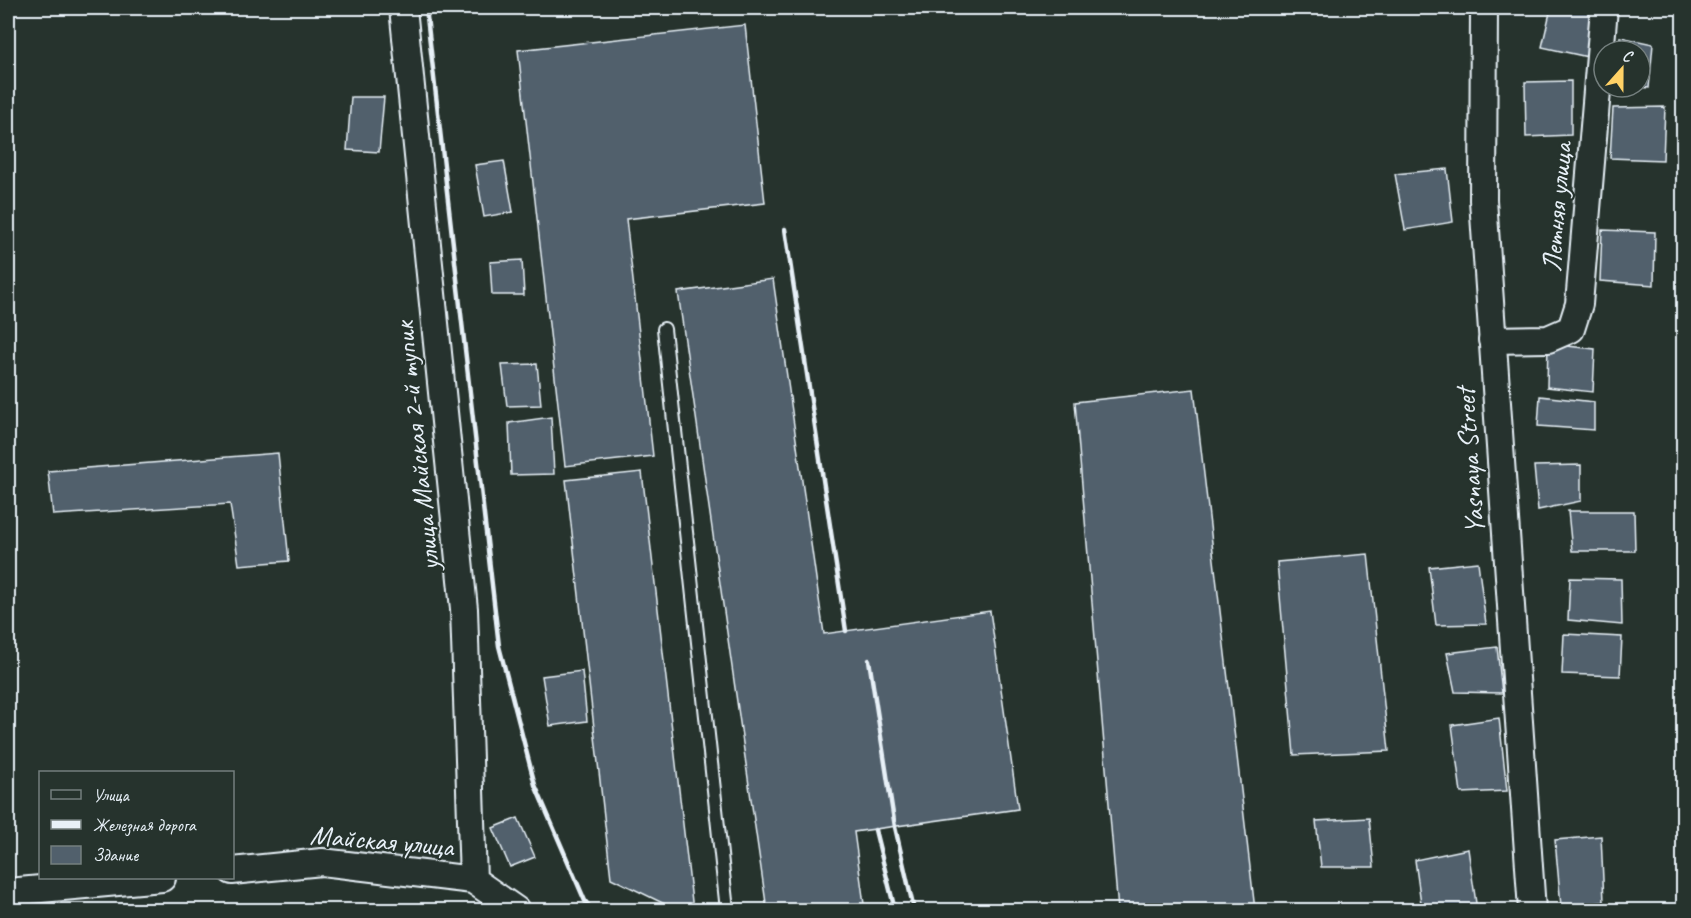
<svg xmlns="http://www.w3.org/2000/svg" width="1691" height="918" font-family="Caveat,sans-serif">
<rect width="100%" height="100%" fill="#26332d"/>
<filter id="ink" filterUnits="userSpaceOnUse"><feTurbulence type="fractalNoise" baseFrequency=".0167" numOctaves="2"/><feDisplacementMap in="SourceGraphic" scale="12" xChannelSelector="R" yChannelSelector="G"/><feConvolveMatrix kernelMatrix="1 2 1 2 8 2 1 2 1" color-interpolation-filters="sRGB"/></filter>
<g filter="url(#ink)">
<path fill="#51606c" stroke="#e8f1f8" stroke-width="1.5" d="M1551 8H1593L1588 57 1542 47Z
M745 25 765 203 626 219 653 456 565 466 518 50Z
M1620 37 1653 44 1649 88 1640 87V51H1617Z
M1571 81V135L1526 137 1525 82Z
M351 97H384L379 152 347 150Z
M1665 107 1663 160 1610 158 1613 108Z
M504 161 513 212 484 217 475 165Z
M1447 169 1453 222 1405 230 1395 174Z
M1602 230 1655 232 1654 285 1600 281Z
M522 260 524 295H492L490 262Z
M773 279 824 634 990 611 1018 809 854 832 864 904 813 910H767L678 292Z
M1548 344 1595 349 1593 392 1547 387Z
M537 364 541 405 507 406 502 365Z
M1194 389 1255 910H1118L1075 402Z
M1540 396 1594 402V430L1538 426Z
M551 417 554 474 511 475 509 423Z
M278 453 289 561 239 565 230 504 53 515 48 471Z
M1581 465V501L1538 510 1534 466Z
M642 472 693 910H677L611 878 566 480Z
M1568 511H1634L1635 551H1572Z
M1368 554 1389 751 1294 755 1277 562Z
M1478 562 1486 624 1436 625 1429 567Z
M1570 578 1621 579 1622 625 1568 620Z
M1564 634 1622 637 1620 676 1562 674Z
M1497 647 1502 693 1455 692 1447 653Z
M8 660 14 757 8 758Z
M582 671 587 721 550 726 542 676Z
M1499 718 1507 791 1461 793 1452 725Z
M518 818 535 857 510 867 493 828Z
M1369 818 1374 867H1321L1316 821Z
M1601 836 1604 902 1561 906 1555 840Z
M1468 849 1477 910H1422L1415 860Z"/>
<g fill="none" stroke-linecap="round" stroke-linejoin="round">
<defs>
<path id="lane" d="M664 329 727 910"/>
<path id="street" d="M403 8 464 609 473 880
M1484 8 1483 200 1532 910
M1492 340 1548 339 1571 329 1579 304 1604 8
M232 871 322 862 473 880 516 910
M8 892 162 878"/>
</defs>
<use href="#lane" stroke="#e8f1f8" stroke-width="16"/>
<use href="#street" stroke="#e8f1f8" stroke-width="30"/>
<use href="#lane" stroke="#26332d" stroke-width="12"/>
<use href="#street" stroke="#26332d" stroke-width="26"/>
<path stroke="#e8f1f8" stroke-width="4.5" d="M426 8 499 646 535 785 585 901 592 910
M785 229 846 631
M869 660 895 827 914 910
M875 830 895 910"/>
</g>
</g>
<g text-anchor="middle" stroke-width="4.5" stroke-linejoin="round" paint-order="stroke">
<g font-size="28" fill="#e8f1f8" stroke="#26332d">
<text transform="translate(1556 207) rotate(-85)" y="10">Летняя улица</text>
<text transform="translate(416 446) rotate(-96)" y="10">улица Майская 2-й тупик</text>
<text transform="translate(1469 461) rotate(-94)" y="10">Yasnaya Street</text>
<text transform="translate(382 840) rotate(5)" y="10">Майская улица</text>
</g>
</g>
<rect width="1691" height="918" fill="none" stroke="#26332d" stroke-width="30"/>
<rect x="15" y="15" width="1661" height="888" fill="none" stroke="#e8f1f8" stroke-width="2" filter="url(#ink)"/>
<rect x="39" y="771" width="195" height="108" fill="#26332d" stroke="#747f7e" stroke-width="1.5"/>
<rect x="51" y="790" width="30" height="9" fill="#26332d" stroke="#747f7e" stroke-width="1.5"/>
<text x="93" y="801" font-size="18" fill="#e8f1f8">Улица</text>
<rect x="51" y="820" width="30" height="9" fill="#e8f1f8" stroke="#747f7e" stroke-width="1.5"/>
<text x="93" y="831" font-size="18" fill="#e8f1f8">Железная дорога</text>
<rect x="51" y="846" width="30" height="18" fill="#51606c" stroke="#747f7e" stroke-width="1.5"/>
<text x="93" y="861" font-size="18" fill="#e8f1f8">Здание</text>
<g transform="translate(1622 69) rotate(21)"><circle r="28" fill="#26332d" stroke="#747f7e" stroke-width="1.5"/>
<path d="M0-4.5L10 22L0 15L-10 22Z" fill="#ffd166"/>
<text y="-9" font-size="16" font-weight="bold" text-anchor="middle" fill="#e8f1f8">С</text>
</g>
</svg>
